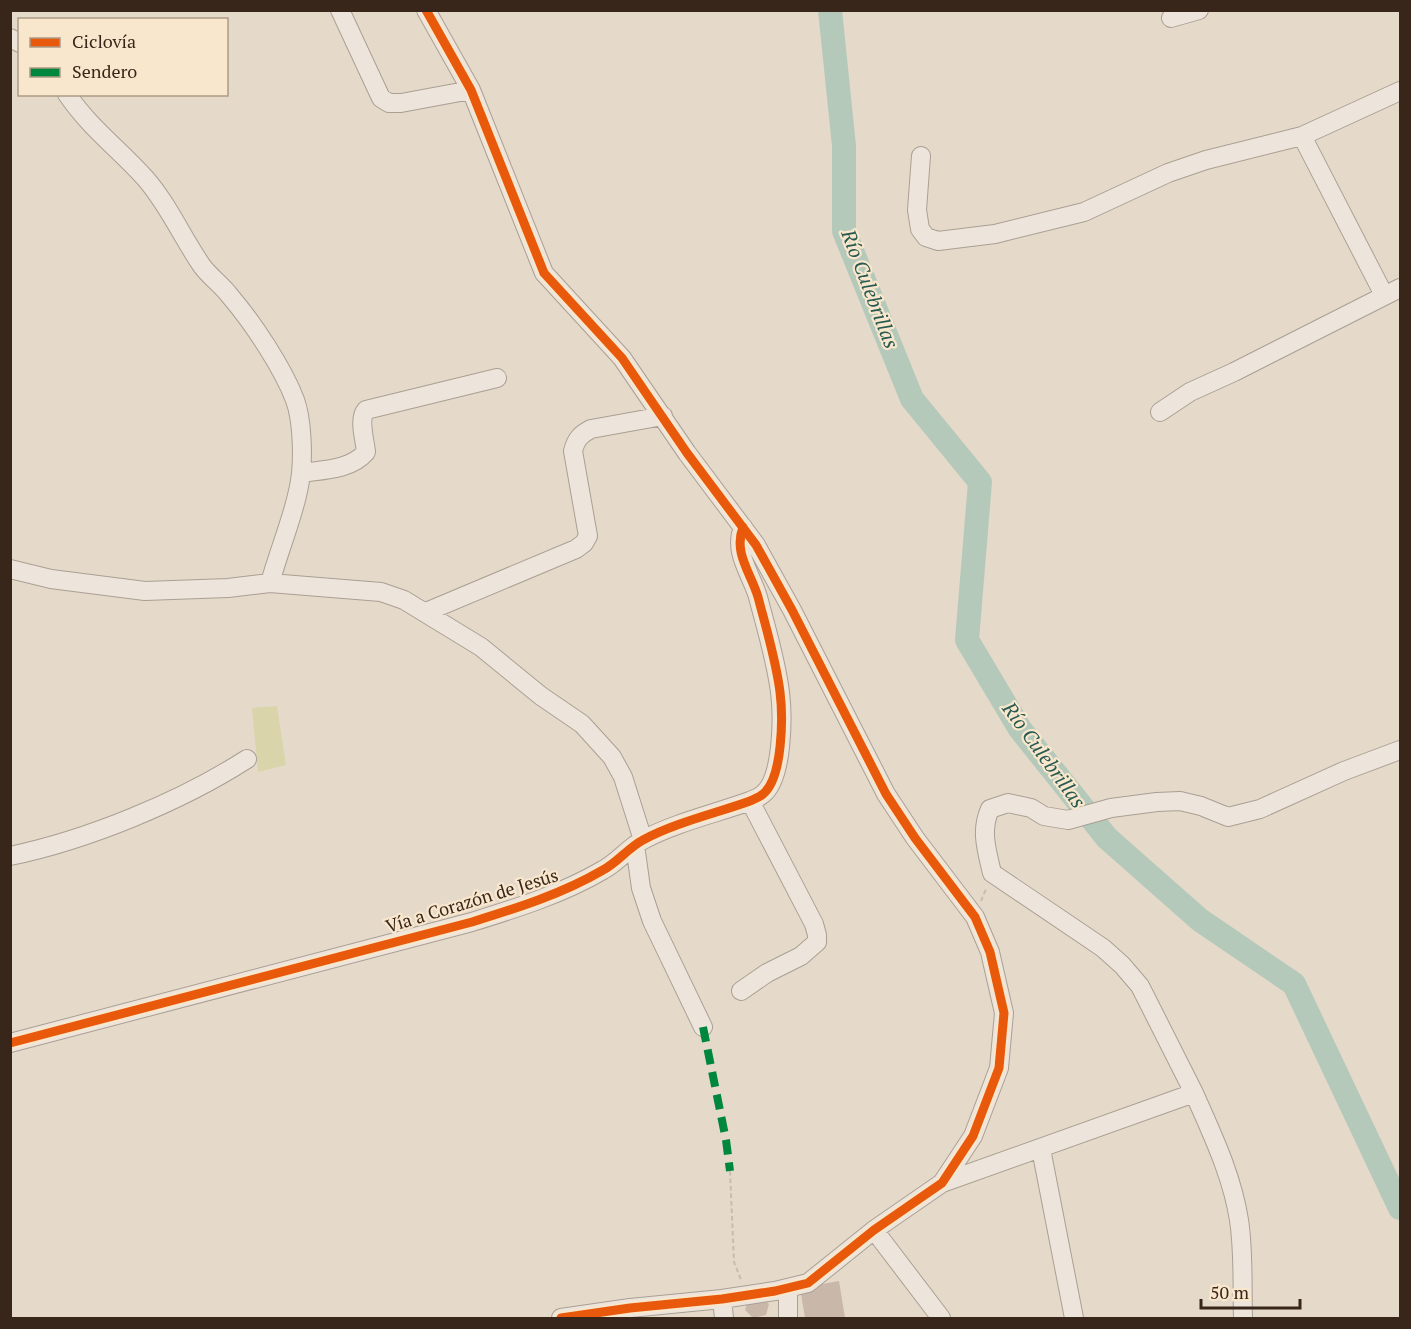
<svg xmlns="http://www.w3.org/2000/svg" width="1411" height="1329" font-family="'PT Serif',serif">
<rect width="100%" height="100%" fill="#e5dac9"/>
<path fill="#d9d4aa" d="M277 706 286 765 258 772 252 708Z"/>
<g fill="none" stroke-linecap="round" stroke-linejoin="round">
<path stroke="#b5c9bb" stroke-width="24" d="M830 10 844 146V231L912 399 980 482 967 640 1020 729 1107 838 1200 920 1294 984 1400 1208"/>
</g>
<path fill="#c9b7aa" d="M839 1281 845 1318H805L800 1288Z
M761 1295 769 1304 766 1315 753 1318 745 1310 749 1298Z"/>
<g fill="none" stroke-linecap="round" stroke-linejoin="round">
<defs>
<path id="minor" d="M340 10 381 98 389 103H401L471 90
M426 10 471 90 544 273 622 358 687 453 756 545 792 610 886 794 915 838 975 917 990 952 1004 1013 999 1068 973 1136 942 1183 874 1230 808 1283 775 1291 722 1299 630 1308 561 1318
M1171 18 1199 10
M10 38 20 43
M67 94C89 127 119 149 145 178 168 204 182 237 202 266 210 277 222 285 230 296 253 323 283 368 295 400 302 419 303 453 301 473 298 505 279 550 270 583
M1302 136 1384 295
M921 156 917 210 920 229 926 237 938 241 995 234 1084 212 1168 173 1206 160 1302 136 1400 91
M1160 412 1190 392 1234 372 1400 288
M301 473C322 470 351 470 366 452 365 440 358 419 366 410L497 378
M10 569 51 579 145 591 228 588 270 583 381 592 404 600 481 647 541 696 582 724 612 757 623 777 643 840
M426 612 576 549 584 543 588 536 573 451C576 439 581 434 591 429L663 416
M635 845 641 888 652 921 703 1027
M10 856C87 840 180 802 247 759
M741 991 767 973 801 956 817 942V935L814 924 750 801
M10 1043 472 922C517 908 562 894 603 870 618 862 628 848 643 840 674 823 717 813 750 801 754 799 760 797 763 794 783 778 783 716 780 692 776 660 766 628 758 597 751 573 733 553 743 527
M1194 1093C1212 1134 1232 1175 1239 1220 1244 1253 1242 1286 1243 1318
M1041 1149 1074 1318
M942 1183 1194 1093 1140 986 1122 965 1103 948 992 873C987 851 980 831 990 809L1008 803 1031 808 1044 816 1068 820 1111 808 1157 802 1180 801 1201 806 1228 817 1260 809 1344 771 1400 750
M874 1230 941 1318
M788 1289V1318
M722 1299 724 1318"/>
</defs>
<use href="#minor" stroke="#aa9f93" stroke-width="20"/>
<path stroke="#c5bcb2" stroke-width="2" stroke-dasharray="4.5 3" stroke-linecap="butt" d="M981 901 986 889
M730 1171 734 1262 741 1280"/>
<use href="#minor" stroke="#ede5db" stroke-width="18"/>
<path stroke="#00873e" stroke-width="8" stroke-dasharray="15 8" stroke-linecap="butt" d="M703 1027 726 1140 730 1171"/>
<defs>
<path id="cycleway" d="M426 10 471 90 544 273 622 358 687 453 756 545 792 610 886 794 915 838 975 917 990 952 1004 1013 999 1068 973 1136 942 1183 874 1230 808 1283 775 1291 722 1299 630 1308 561 1318
M10 1043 472 922C517 908 562 894 603 870 618 862 628 848 643 840 674 823 717 813 750 801 754 799 760 797 763 794 783 778 783 716 780 692 776 660 766 628 758 597 751 573 733 553 743 527"/>
</defs>
<use href="#cycleway" stroke="#f8e7cd" stroke-width="13"/>
<use href="#cycleway" stroke="#e8590c" stroke-width="9"/>
</g>
<g text-anchor="middle" stroke-width="4.5" stroke-linejoin="round" paint-order="stroke">
<g font-size="18" fill="#39261a" stroke="#f8e7cd">
<text transform="translate(472 901) rotate(-17)" y="6">Vía a Corazón de Jesús</text>
</g>
<g font-size="20" font-style="italic" fill="#285a52" stroke="#f8e7cd">
<text transform="translate(870 289) rotate(69)" y="7">Río Culebrillas</text>
<text transform="translate(1044 755) rotate(54)" y="7">Río Culebrillas</text>
</g>
</g>
<rect width="1411" height="1329" fill="none" stroke="#39261a" stroke-width="24"/>
<rect x="18" y="18" width="210" height="78" fill="#f8e7cd" stroke="#ac9a85" stroke-width="1.5"/>
<rect x="30" y="38" width="30" height="9" fill="#e8590c" stroke="#ac9a85" stroke-width="1.5"/>
<text x="72" y="48" font-size="18" fill="#39261a">Ciclovía</text>
<rect x="30" y="68" width="30" height="9" fill="#00873e" stroke="#ac9a85" stroke-width="1.5"/>
<text x="72" y="78" font-size="18" fill="#39261a">Sendero</text>
<path d="M1201 1299v9h99v-9" fill="none" stroke="#39261a" stroke-width="3"/>
<text x="1210" y="1299" font-size="18" fill="#39261a" stroke="#f8e7cd" stroke-width="4.5" paint-order="stroke">50 m</text>
</svg>
